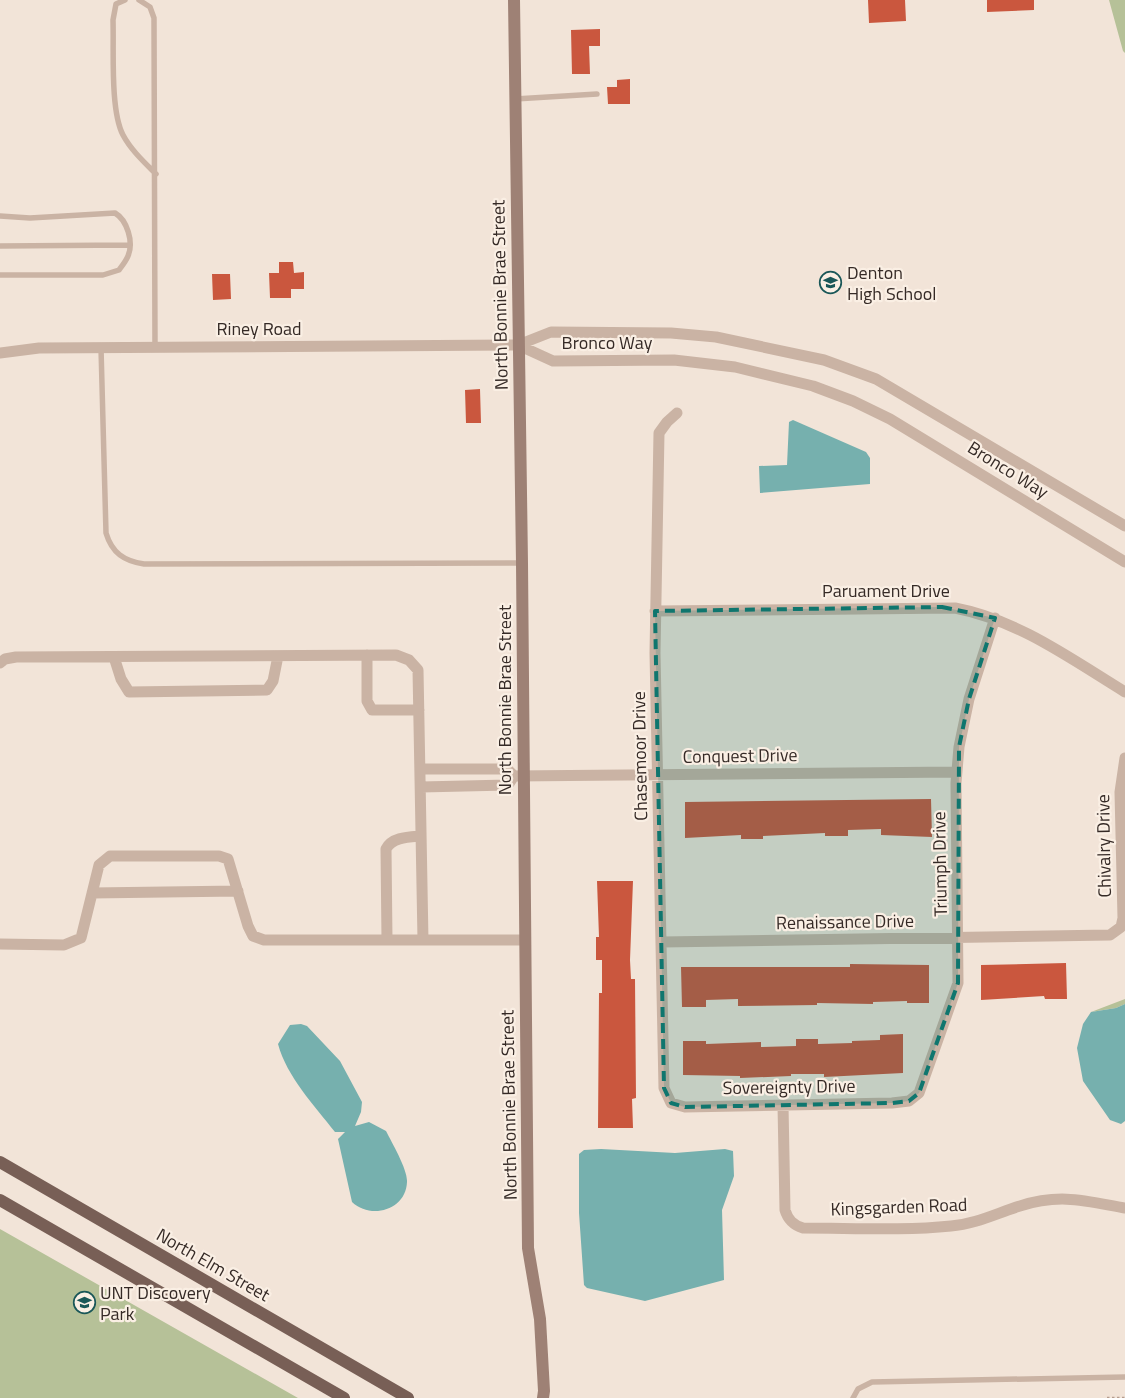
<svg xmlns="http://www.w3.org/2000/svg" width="1125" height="1398" font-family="'Titillium Web',sans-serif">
<rect width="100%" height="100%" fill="#f2e4d8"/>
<path fill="#b6c198" d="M1109 0H1125V53L1123 51Z
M1125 999V1004L1116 1008 1091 1012Z
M0 1229 298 1398H0Z"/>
<path fill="#76b0ae" d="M793 420 866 452 870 458V484L760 493 759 466 787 465 789 422Z
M1125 1004V1121L1121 1124 1110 1120 1083 1081 1077 1048 1083 1024 1091 1012 1116 1008Z
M301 1024 307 1026 340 1061 362 1102 361 1112 355 1126 369 1122 386 1131C392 1143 408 1170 407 1182 406 1210 371 1220 352 1202L338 1139 345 1132H335C314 1105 287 1077 278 1044L290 1025Z
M601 1149 675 1153 725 1149 733 1151 734 1176 722 1210 724 1280 645 1301 587 1288 584 1285 579 1213V1154L584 1150Z"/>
<path fill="#ca573e" d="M868 0H905L906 21 869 23Z
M987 0H1034V10L987 12Z
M600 29V46H589L590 74H572L571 30Z
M630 79V104H608L607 87H617V80Z
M279 262H293L294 273 304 272V289H291V298H270L269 273H279Z
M212 274H230L231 299 213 300Z
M480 389 481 423H466L465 390Z
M931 799 932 837 881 835V829L848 830V836H825V833L763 836V839H741V835L685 838V802Z
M597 881H633L630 960 631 979H635L636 1098 632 1099 633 1128H598L599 993H602V960H596V937H599Z
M1066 963 1067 999H1045L1044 996 981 1000V965Z
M850 964 929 965V1003H907V1001L873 1002V1004L817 1003V1005L738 1006V999L706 1000V1007H682L681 967H850Z
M903 1034V1073L824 1077V1074H791V1076L740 1078V1076L683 1075V1041H706V1044L761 1042V1047L796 1046V1039H818V1044L852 1043V1041L880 1040V1035Z"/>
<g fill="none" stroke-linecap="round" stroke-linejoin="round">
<path stroke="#b69d8e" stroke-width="2.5" stroke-dasharray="2.5 2.5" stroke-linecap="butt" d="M1107 1398H1125"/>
<path stroke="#cab3a4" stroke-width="5.5" d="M125 0 116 4 113 20C114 50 110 110 123 135 131 150 144 162 156 174
M139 0 150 7 154 18 155 347
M515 99 597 94
M0 216 30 218 115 213C127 220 134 242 128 256 126 261 122 266 119 270L103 275H0
M0 246 129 245
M101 348 106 533C112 553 124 561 144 564L522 563
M853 1398 858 1389 872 1382 1125 1377"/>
<path stroke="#cab3a4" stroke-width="11" d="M518 345 553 361 674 360 735 367 813 386 853 401 890 419 1125 562
M0 353 39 348 518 345 551 332 671 333 716 337 824 360 876 379 1125 526
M677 413 667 422 659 433 655 653 664 1088 671 1103 685 1107 892 1103 909 1101 919 1093 958 983 956 783 959 747 969 699 995 618
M655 611 955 608C1018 620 1071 659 1125 692
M367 655V701L372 710H419
M114 657 121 679 129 692 267 690 273 681 278 656
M0 663 5 659 16 657 396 655 409 660 418 670 423 940H264L253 936 248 926 228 859 219 856H110L99 865 81 938 64 945 0 944
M421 769H507L514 776 957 772
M421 787 508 785 514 776
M92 893 238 891
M387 940 386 849C392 837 409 837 421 836
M423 940H524
M662 942 1110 935 1121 927 1123 918 1120 792 1125 758
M783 1105 785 1210C788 1220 793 1225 803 1228 852 1228 903 1231 951 1226 976 1224 997 1213 1020 1206 1060 1193 1086 1201 1125 1208"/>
<path stroke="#9e8175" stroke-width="12" d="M514 0 522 563 528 1248 540 1319 544 1391 543 1398"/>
<path stroke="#785f56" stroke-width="12" d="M0 1162 408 1398
M0 1200 344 1398"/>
</g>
<path fill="#0f766e" fill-opacity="0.2" stroke="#0f766e" stroke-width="4" stroke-dasharray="10 6" stroke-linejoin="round" d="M942 607 995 618 969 699 959 747 958 983 919 1093 909 1101 892 1103 685 1107 671 1103 664 1088 655 611Z"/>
<defs>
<symbol id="school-ring" viewBox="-11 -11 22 22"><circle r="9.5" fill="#faefe4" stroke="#1a5758" stroke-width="1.5"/><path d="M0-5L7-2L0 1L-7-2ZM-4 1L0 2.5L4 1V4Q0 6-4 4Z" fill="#1a5758"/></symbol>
<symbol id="university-ring" viewBox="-11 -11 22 22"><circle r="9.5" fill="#faefe4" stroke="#1a5758" stroke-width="1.5"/><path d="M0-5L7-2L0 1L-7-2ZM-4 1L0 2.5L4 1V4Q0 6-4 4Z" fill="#1a5758"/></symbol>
</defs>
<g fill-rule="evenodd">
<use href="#school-ring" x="818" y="270" width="25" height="25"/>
<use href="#university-ring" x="72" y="1290" width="25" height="25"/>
</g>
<g text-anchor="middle" stroke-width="4.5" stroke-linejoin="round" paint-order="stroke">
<g font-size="18" fill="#352a26" stroke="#faefe4" text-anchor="start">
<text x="847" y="279">Denton<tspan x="847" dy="21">High School</tspan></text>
<text x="100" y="1299">UNT Discovery<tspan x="100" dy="21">Park</tspan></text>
</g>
<g font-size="18" fill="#352a26" stroke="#faefe4">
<text transform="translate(500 295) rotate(-91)" y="6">North Bonnie Brae Street</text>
<text x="259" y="335">Riney Road</text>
<text x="607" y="349">Bronco Way</text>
<text transform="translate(1008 470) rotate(32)" y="6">Bronco Way</text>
<text x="886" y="597">Paruament Drive</text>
<text transform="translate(505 700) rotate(-90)" y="6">North Bonnie Brae Street</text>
<text transform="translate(640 756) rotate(-91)" y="6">Chasemoor Drive</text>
<text transform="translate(740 756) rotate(-1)" y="6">Conquest Drive</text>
<text transform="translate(1104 846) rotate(-91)" y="6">Chivalry Drive</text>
<text transform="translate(940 864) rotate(-91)" y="6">Triumph Drive</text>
<text transform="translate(845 922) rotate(-1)" y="6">Renaissance Drive</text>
<text transform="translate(789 1087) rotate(-1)" y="6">Sovereignty Drive</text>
<text transform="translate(509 1105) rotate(-91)" y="6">North Bonnie Brae Street</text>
<text transform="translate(899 1207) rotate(-2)" y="6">Kingsgarden Road</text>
<text transform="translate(213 1265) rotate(30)" y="6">North Elm Street</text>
</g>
</g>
</svg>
